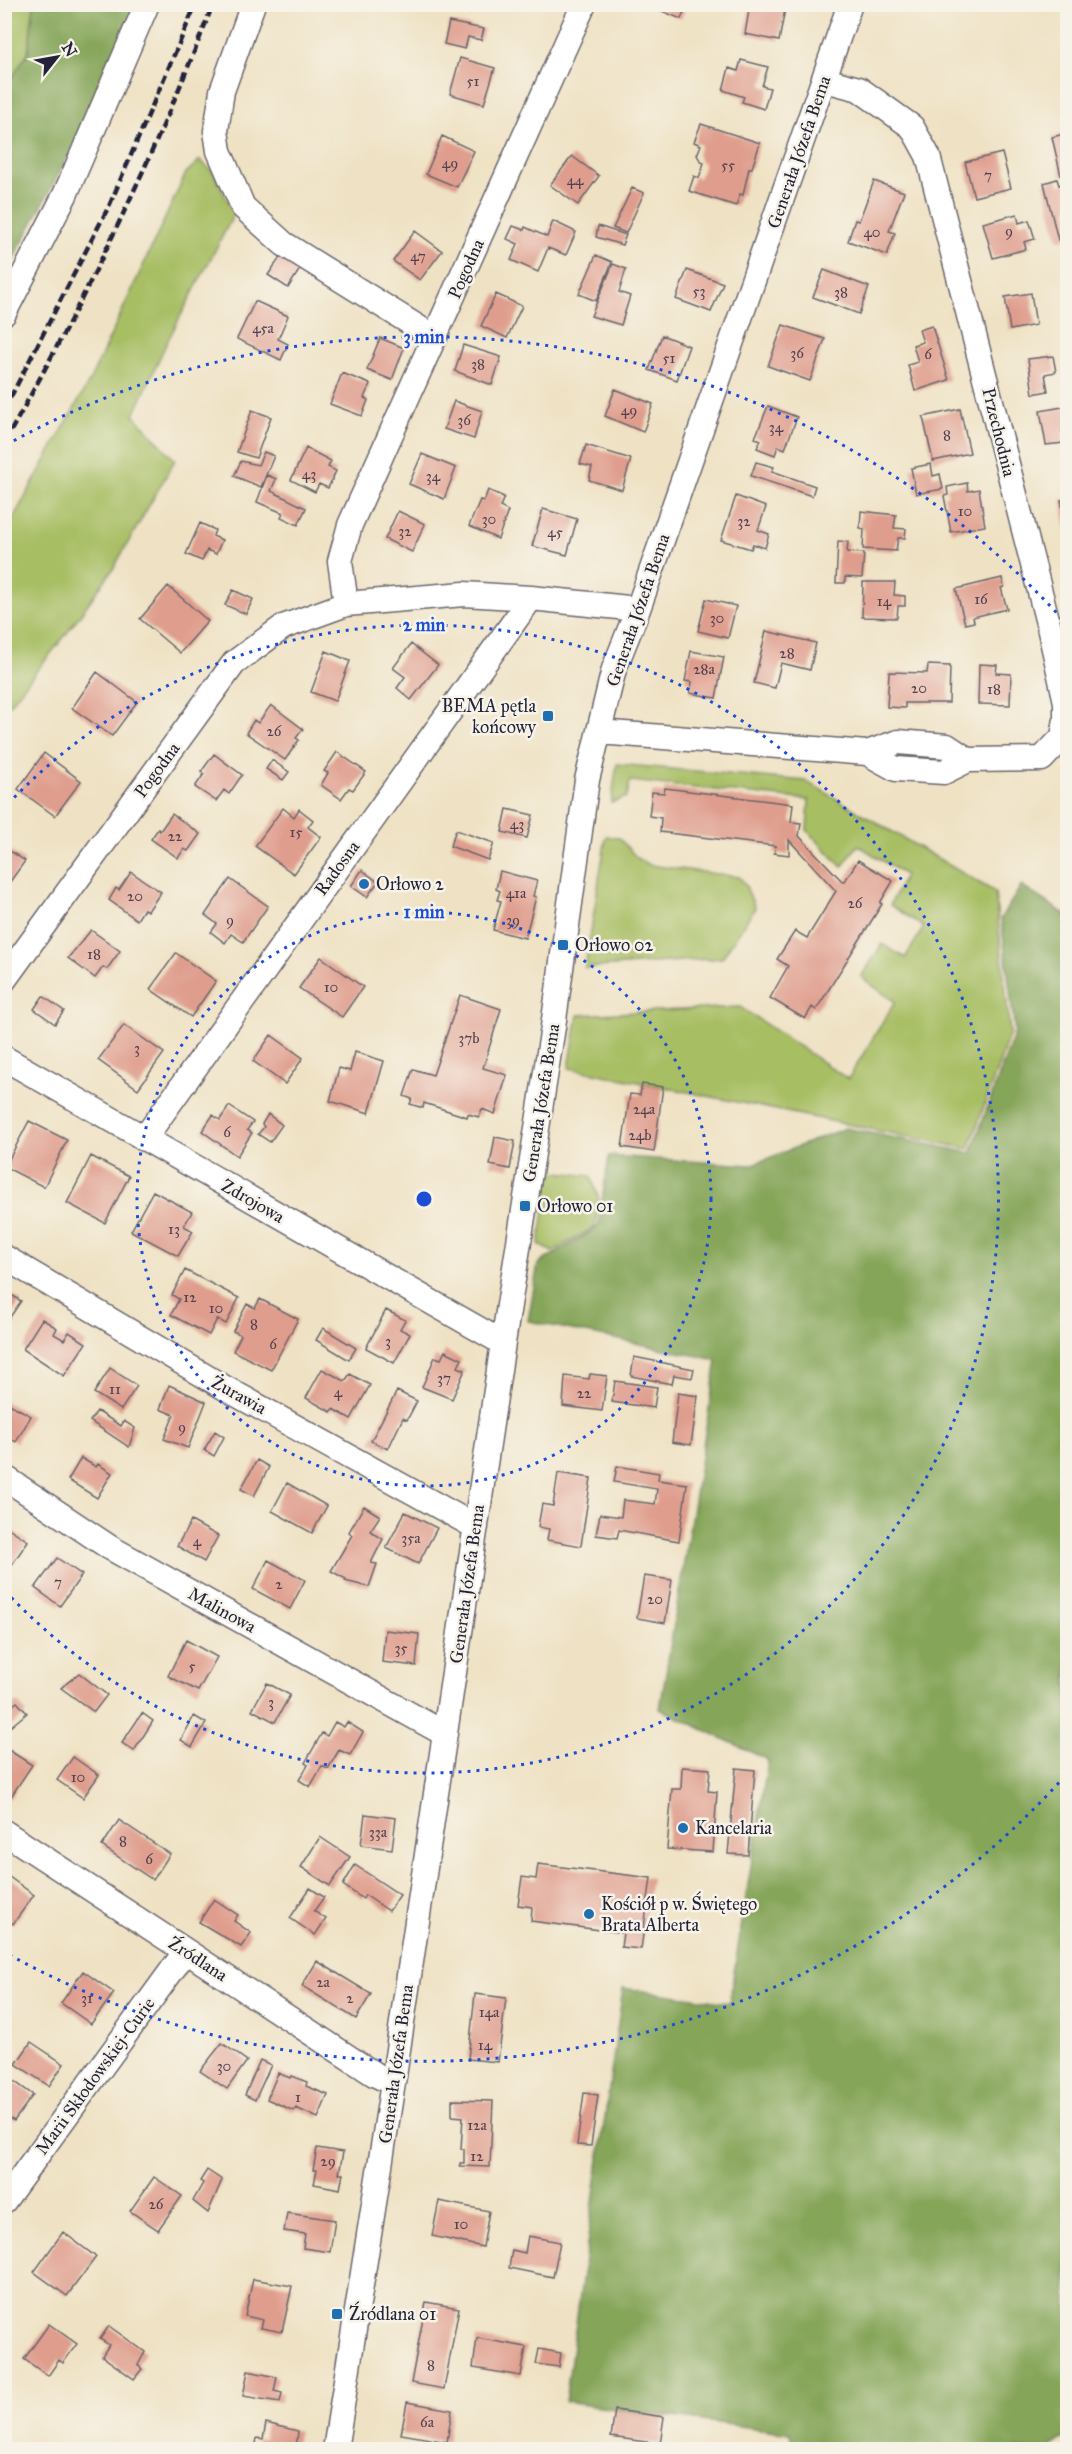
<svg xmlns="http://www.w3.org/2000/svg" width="1072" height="2454" font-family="'IM FELL Great Primer',serif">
<rect width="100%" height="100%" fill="#f7f3e8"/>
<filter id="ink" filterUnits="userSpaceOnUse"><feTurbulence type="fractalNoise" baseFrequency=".0167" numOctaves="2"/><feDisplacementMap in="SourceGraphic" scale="12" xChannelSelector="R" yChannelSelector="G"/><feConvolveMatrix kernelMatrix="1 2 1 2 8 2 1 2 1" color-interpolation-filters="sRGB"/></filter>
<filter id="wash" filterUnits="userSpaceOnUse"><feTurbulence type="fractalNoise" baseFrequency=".008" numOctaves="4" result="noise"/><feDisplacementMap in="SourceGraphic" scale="24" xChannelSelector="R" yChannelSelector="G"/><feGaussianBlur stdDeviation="1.35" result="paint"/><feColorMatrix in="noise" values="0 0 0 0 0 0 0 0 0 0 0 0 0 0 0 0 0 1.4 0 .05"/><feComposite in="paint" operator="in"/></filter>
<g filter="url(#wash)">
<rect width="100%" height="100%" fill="#efe2c4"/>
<path fill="#a7be63" stroke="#64704f" stroke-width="1.5" d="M5 5H34L28 53 5 89Z
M200 160 213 172 234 214 166 344 134 415 175 460 113 569 64 637 5 710V533L91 378 186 173Z
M617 764 806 781 995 892 1010 1033 969 1149 569 1068 578 1015 740 1007 848 1079 895 1002 861 977 882 944 905 958 924 927 890 905 905 875 858 845 842 867 807 830 809 800 630 781 627 797 611 803Z
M606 836 619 838 638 859 650 865 739 877 745 884 755 908 722 958 585 968Z
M550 1171 591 1176 599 1199 595 1227 552 1252 539 1244Z"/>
<path fill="#85a559" stroke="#54644a" stroke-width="1.5" d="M34 5H140L82 130 5 275V89L28 53Z
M1021 886 1068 916 1067 2436 1047 2449H793L790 2433 565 2402 623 1988 729 2003 768 1760 660 1709 717 1360 528 1321 538 1264 598 1227 609 1156 751 1165 845 1128 971 1153 1015 1032 1001 918Z"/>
<g id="blocks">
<path fill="#df9d8d" d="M443 4H472L470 13 442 7Z
M650 4H687L681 19 650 6Z
M750 4H786L779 41 745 34Z
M449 22 484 29 481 40 468 37 465 49 444 44Z
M460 58 495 68 484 104 450 94Z
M741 60 768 67 762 86 770 88 764 109 742 102 744 97 723 90 729 68 738 71Z
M701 124 760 143 752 168H749L743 195 740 194 736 206 689 191 694 176 699 178 704 163 701 162 697 155 701 145 694 142Z
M1064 134 1068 150V174L1061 176 1052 137Z
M442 136 474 151 457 187 426 174Z
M1002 153 1011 188 974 197 965 162Z
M572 156 599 176 578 205 550 185Z
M1057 179 1059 185 1068 183V238L1058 240 1044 183Z
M874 181 904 192 889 231 895 233 887 255 848 241 855 220 859 221Z
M632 188 644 193 626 233 613 228Z
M1017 214 1019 223 1029 220 1035 239 1024 242 1026 249 993 258 983 223Z
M553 221 576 232 566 255 548 248 538 272 511 260 518 244 507 239 513 226 524 230 525 227 547 237Z
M598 226 626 235 622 245 596 237Z
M415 231 442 251 420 280 393 261Z
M596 255 612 262 596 301 579 294Z
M281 256 300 269 288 288 268 275Z
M613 264 626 269 619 292 630 296 621 325 591 316Z
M687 270 723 283 711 312 676 299Z
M824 270 869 287 859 314 813 297Z
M1031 293 1036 325 1010 330 1005 297Z
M496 294 522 306 507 338 481 326Z
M255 301 288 316 278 339 288 344 281 360 237 339Z
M783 325 825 339 810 381 768 366Z
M932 326 949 380 915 391 908 365 918 362 913 345 923 342 919 330Z
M662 335 689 346 677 380 649 370Z
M380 338 404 348 392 380 367 370Z
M463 345 501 357 492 385 455 371Z
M1053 356 1056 372 1045 374 1048 391 1033 394 1028 359Z
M342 373 370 384 364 398 368 400 362 416 330 404Z
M615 389 653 404 643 432 605 416Z
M454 401 482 411 474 439 444 429Z
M768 406 797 417 785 449 778 446 775 455 757 448 761 440 755 438Z
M1068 406V430L1062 431 1064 443 1046 445 1040 411Z
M960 409 970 453 933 461 923 417Z
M252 410 271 417 256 458 237 452Z
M586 445 631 459 622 490 589 480 592 467 580 464Z
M306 448 331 461 328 467 336 471 328 488 319 484 315 492 291 480Z
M264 452 274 456 261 487 234 476 241 461 258 465Z
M422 454 456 468 444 499 409 484Z
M756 462 774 467 772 471 815 486 812 496 751 476Z
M931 464 933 476 940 474 943 489 916 494 911 468Z
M267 475 276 479 271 491 306 508 298 525 281 517 283 513 257 502Z
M967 483 968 491 979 489 985 526 951 532 944 496 948 495 947 487Z
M488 490 504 497 500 507 508 511 498 539 469 526 480 500 484 501Z
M736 496 766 507 758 530 769 534 765 548 753 544 751 549 721 540Z
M1068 499V528H1066L1061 500Z
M543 509 577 519 567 555 532 546Z
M398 511 425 524 412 552 385 539Z
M861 511 896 515 894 528 906 529 905 538H898L896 551 863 549 864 529 860 528Z
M200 523 215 530 213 536 222 540 216 554 207 550 202 561 186 554Z
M838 541 848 542 847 552 864 553 862 578 845 577V583H836Z
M1002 578 1004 587 1001 588 1007 609 973 617 974 622 965 624 956 589Z
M863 582H895L894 595 905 596V606H898L897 618 862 617Z
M168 586 208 621 180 653 140 619Z
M233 590 253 599 246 614 225 605Z
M706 599 736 606 728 638 698 631Z
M766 631 816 643 810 670 781 663 775 688 754 683Z
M411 644 438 665 411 700 397 688 405 677 393 668Z
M326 651 350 661 335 701 311 692Z
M691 651 724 657 716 698 690 693 692 682 685 681Z
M979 664 997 665 996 673 1011 674 1010 705 978 704Z
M928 665 950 666 949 703H905V708L887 707 889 672 927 673Z
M97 672 137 702 112 736 72 708Z
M271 705 303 729 296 738 299 740 285 760 246 733 254 720 258 723Z
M337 752 366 772 353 790 349 788 341 799 321 785 328 773 324 771Z
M44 753 81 781 55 816 18 789Z
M214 754 242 775 229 794 224 790 216 801 195 787 204 774 201 772Z
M272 760 289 772 283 780 266 769Z
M665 788 793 804 791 822 801 823 799 836 842 881H845L858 860 893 881 880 903 882 904 816 1010 812 1007 805 1019 770 998 788 966 777 959 795 931 807 938 836 891 789 840V855L774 853 776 846 660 832 661 818 649 816 652 792 664 793Z
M283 808 294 817 299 809 313 820 308 827 321 837 294 874 255 846Z
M507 809 533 815 527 838 502 832Z
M172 814 200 834 188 851 184 849 178 858 151 839 158 829 160 831Z
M456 830 494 843 488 860 450 846Z
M4 847 25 861 4 890Z
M362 870 378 882 367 897 351 886Z
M500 871 537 881 533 896 536 897 525 938 493 930 501 901 497 900 500 891 496 889Z
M131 872 161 892 148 911 144 909 137 920 109 900 116 888 119 890Z
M230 879 268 906 243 942 231 934 225 943 211 932 217 924 205 915Z
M91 930 120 951 107 969 103 967 95 978 68 958Z
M176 953 216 981 191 1017 150 989Z
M321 957 363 987 342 1017 299 988Z
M460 995 501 1009 483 1068 507 1075 495 1114 482 1109 479 1117 468 1114 467 1117 424 1103 423 1108 410 1104 412 1099 404 1096 413 1069 433 1075Z
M43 996 64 1011 55 1024 34 1009Z
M124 1025 164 1053 138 1089 98 1060Z
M271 1035 303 1058 285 1084 253 1061Z
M355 1052 384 1061 369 1113 330 1101 339 1068 350 1071Z
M642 1084 663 1087 654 1152 622 1147 630 1094 640 1095Z
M229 1106 253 1122 247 1130 252 1133 237 1156 202 1131 213 1115 220 1120Z
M268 1114 282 1125 270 1142 258 1134 264 1127 262 1124Z
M29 1121 67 1140 44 1187 5 1167Z
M495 1137 515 1141 510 1169 490 1165Z
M91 1156 129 1176 105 1223 67 1203Z
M153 1191 192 1212 184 1226 193 1231 178 1256 131 1231Z
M185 1270 239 1298 226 1324 217 1319 209 1335 171 1315 179 1299 172 1295Z
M4 1290 21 1301 4 1326Z
M260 1299 298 1319 271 1370 233 1351 241 1335 233 1331 247 1304 255 1308Z
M386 1310 405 1320 400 1329 410 1334 394 1363 366 1348Z
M42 1319 57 1328 54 1334 64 1340 69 1332 86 1343 64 1376 23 1349Z
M323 1328 356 1348 349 1360 316 1340Z
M445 1351 462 1359 458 1367 465 1370 452 1399 422 1387 435 1357 441 1359Z
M634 1357 694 1369 692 1378 674 1375 672 1384 631 1376Z
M110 1368 137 1386 121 1410 94 1393Z
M322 1369 345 1381 350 1374 370 1385 351 1419 333 1409 331 1412 306 1398Z
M590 1374 607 1376 602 1411 563 1406 565 1376 589 1379Z
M615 1381 657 1387 654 1408 612 1402Z
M169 1385 206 1402 188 1448 164 1439 174 1415 160 1409Z
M397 1391 417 1401 407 1420 403 1418 388 1449 371 1441Z
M678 1393 698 1396 691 1445 672 1442Z
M4 1401 31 1416 16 1442 4 1435Z
M97 1411 121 1426 124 1421 135 1428 129 1447 90 1421Z
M215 1431 224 1437 214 1456 204 1450Z
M81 1458 96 1467 98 1464 112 1473 97 1498 68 1480Z
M257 1460 269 1467 254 1496 241 1489Z
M617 1466 659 1473 658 1480 687 1484 679 1541 619 1530 617 1538 596 1535 600 1514 621 1517 623 1500 655 1504 657 1489 614 1482Z
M558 1473 591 1478 581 1546 547 1540 549 1529 538 1527 542 1504 553 1506Z
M287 1483 327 1506 312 1533 272 1511Z
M364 1506 380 1516 370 1531 383 1539 371 1563 377 1564 369 1587 345 1581 346 1579 331 1571 352 1535 349 1532Z
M405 1512 437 1528 418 1564 386 1548Z
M191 1521 218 1536 204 1562 177 1546Z
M4 1525 28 1541 11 1566 4 1561Z
M57 1558 82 1575 60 1606 35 1588Z
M268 1560 305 1580 290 1609 253 1589Z
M644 1576 672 1580 665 1623 637 1618Z
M385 1630 419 1634 416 1666 382 1662Z
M186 1640 217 1657 198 1691 168 1676Z
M79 1673 107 1695 94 1712 61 1688Z
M267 1683 290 1695 275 1722 252 1710Z
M17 1702 27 1713 4 1732V1712Z
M142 1713 153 1721 134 1751 122 1743Z
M194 1716 206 1723 192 1747 181 1740Z
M335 1722 344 1727 347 1722 363 1732 350 1755 339 1750 328 1769 322 1766 310 1787 299 1780 308 1765 305 1763 322 1733 327 1736Z
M4 1747 32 1765 10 1798 4 1795Z
M73 1757 99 1775 83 1798 57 1780Z
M682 1767 710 1769 708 1791 717 1792 713 1852 667 1849 672 1789H681Z
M736 1768 755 1770 748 1855 728 1854Z
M365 1814 396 1818 392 1849 361 1845Z
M119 1820 170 1854 153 1880 102 1846Z
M320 1837 350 1857 330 1886 301 1867Z
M538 1864 651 1878 641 1949 621 1947 623 1933 531 1921 532 1907 518 1905 522 1877 536 1879Z
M355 1865 400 1895 389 1911 365 1895 363 1899 343 1885Z
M5 1874 34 1895 13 1924 5 1918Z
M310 1888 324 1897 314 1911 326 1919 315 1935 290 1918Z
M214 1899 238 1915 234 1921 251 1933 241 1947 199 1922Z
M317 1961 371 1994 356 2019 302 1986Z
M83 1971 114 1993 91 2024 61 2003Z
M475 1994 506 1998 498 2062 468 2059Z
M31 2042 64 2064 49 2086 16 2064Z
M222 2043 247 2061 227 2089 200 2071Z
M260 2060 271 2065 255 2100 245 2095Z
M278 2073 290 2078 291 2076 307 2082 306 2086 328 2095 318 2118 296 2108 294 2111 267 2099Z
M7 2076 33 2095 14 2121 4 2115V2079Z
M584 2093 598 2095 591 2146 577 2145Z
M452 2100 493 2101 490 2167 460 2166V2163H464V2149H461L463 2117 452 2116Z
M317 2148 343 2152 339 2174H343L340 2189 314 2184 317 2170H313Z
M207 2170 222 2180 208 2213 193 2201 203 2183 200 2181Z
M154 2177 182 2196 158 2230 130 2211Z
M439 2201 489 2211 483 2247 432 2236Z
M287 2213 335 2220 330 2252 303 2248 305 2234 284 2231Z
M63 2232 96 2257 67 2296 34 2272Z
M528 2236 560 2242 553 2277 509 2268 512 2250 525 2253Z
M253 2279 292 2286 282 2332 261 2328 263 2320 245 2316Z
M426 2302 459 2308 444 2389 411 2383Z
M49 2324 77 2344 63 2363 59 2360 48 2376 24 2359Z
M109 2326 145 2352 138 2365 142 2369 134 2379 102 2356 109 2345 100 2339Z
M477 2338 526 2347 521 2376 473 2368Z
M539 2349 561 2353 559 2367 536 2364Z
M248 2371 277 2377 274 2391 282 2393 280 2402 243 2396Z
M407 2402 452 2410 447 2442 401 2434Z
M615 2410 664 2417 660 2444 611 2437Z
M266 2423 298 2431 296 2450H255L257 2438 263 2439Z"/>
</g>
</g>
<g filter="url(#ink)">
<use href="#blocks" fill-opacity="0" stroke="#6a656b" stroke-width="1.5"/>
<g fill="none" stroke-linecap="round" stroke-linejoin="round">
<defs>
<path id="minor" d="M253 4 222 91 216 131 219 151 243 207 284 244 435 338
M825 80 859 89 912 127 928 156 1050 631 1066 702V719L1063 737 1042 759 968 760 944 772 896 769 867 753
M4 313 65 195 147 4
M346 604 340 561 350 525 584 4
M599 732 867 753 898 742 947 746 968 760
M4 980 234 663 283 627 346 604 464 594 531 598 638 609
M4 1058 503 1343
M144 1139 531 598
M4 1257 225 1388 476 1527
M4 1477 109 1547 445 1734
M4 1832 374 2074 393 2083
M4 2201 186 1951
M335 2450 393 2083 503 1343 553 1027 587 780 614 669 638 609 850 4"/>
</defs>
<use href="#minor" stroke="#6a656b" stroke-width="27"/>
<use href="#minor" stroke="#fff" stroke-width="24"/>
<path stroke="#22223b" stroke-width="4.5" stroke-dasharray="9 4.5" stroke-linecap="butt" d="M4 410 110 204 196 4
M4 443C84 302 155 155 213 4"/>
</g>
</g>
<g fill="none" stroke="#1d4ed8" stroke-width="3" stroke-dasharray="3 6">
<circle cx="424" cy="1199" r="287"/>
<path d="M8 804A574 574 0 1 1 8 1594"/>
<path d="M1065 1776A862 862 0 0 1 6 1953M6 445A862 862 0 0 1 1065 622"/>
</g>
<g fill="#1f6fb2" stroke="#f7f3e8" stroke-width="2">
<rect x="542" y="710" width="12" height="12" rx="3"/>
<circle cx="364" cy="884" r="6"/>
<rect x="557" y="939" width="12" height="12" rx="3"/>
<rect x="519" y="1200" width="12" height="12" rx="3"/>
<circle cx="683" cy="1828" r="6"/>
<circle cx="589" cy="1914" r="6"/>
<rect x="331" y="2308" width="12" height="12" rx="3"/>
</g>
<g text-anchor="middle" stroke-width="5" stroke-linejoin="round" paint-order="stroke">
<g font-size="15" fill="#514150">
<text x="473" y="86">51</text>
<text x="450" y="168">49</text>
<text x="728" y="170">55</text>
<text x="988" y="180">7</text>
<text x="575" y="185">44</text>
<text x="1009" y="236">9</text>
<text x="872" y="237">40</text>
<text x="418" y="261">47</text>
<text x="699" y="296">53</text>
<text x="841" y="297">38</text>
<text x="263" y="333">45a</text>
<text x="797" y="358">36</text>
<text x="928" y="359">6</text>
<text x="669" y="363">51</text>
<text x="478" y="369">38</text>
<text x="629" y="415">49</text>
<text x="464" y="425">36</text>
<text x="776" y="432">34</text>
<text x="947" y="440">8</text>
<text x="309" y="479">43</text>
<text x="433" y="481">34</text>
<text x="965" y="516">10</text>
<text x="489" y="524">30</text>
<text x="744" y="526">32</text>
<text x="405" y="536">32</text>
<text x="555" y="537">45</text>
<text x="981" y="604">16</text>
<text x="884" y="606">14</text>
<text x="717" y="623">30</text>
<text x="787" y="658">28</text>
<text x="704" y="674">28a</text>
<text x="919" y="693">20</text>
<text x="994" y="694">18</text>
<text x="274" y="736">26</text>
<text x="517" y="829">43</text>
<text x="296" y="837">15</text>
<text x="175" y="841">22</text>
<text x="516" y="898">41a</text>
<text x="135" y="901">20</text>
<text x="855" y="908">26</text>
<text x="230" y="925">9</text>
<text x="513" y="925">39</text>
<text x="94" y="959">18</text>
<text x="331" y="992">10</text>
<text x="469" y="1043">37b</text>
<text x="137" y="1053">3</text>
<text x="644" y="1114">24a</text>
<text x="227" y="1137">6</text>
<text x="640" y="1140">24b</text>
<text x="174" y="1234">13</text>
<text x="190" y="1302">12</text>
<text x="216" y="1313">10</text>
<text x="254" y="1329">8</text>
<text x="388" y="1346">3</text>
<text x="273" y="1349">6</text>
<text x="444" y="1383">37</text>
<text x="115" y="1394">11</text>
<text x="338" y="1397">4</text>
<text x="584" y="1398">22</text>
<text x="182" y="1432">9</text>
<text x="411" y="1543">35a</text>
<text x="197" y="1546">4</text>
<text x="58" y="1587">7</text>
<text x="279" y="1589">2</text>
<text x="655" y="1604">20</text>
<text x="401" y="1653">35</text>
<text x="192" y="1671">5</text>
<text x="271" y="1707">3</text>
<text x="78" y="1782">10</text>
<text x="378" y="1837">33a</text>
<text x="123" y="1846">8</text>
<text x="149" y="1864">6</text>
<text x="323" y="1987">2a</text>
<text x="87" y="2003">31</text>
<text x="350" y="2003">2</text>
<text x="489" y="2017">14a</text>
<text x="485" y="2050">14</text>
<text x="224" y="2071">30</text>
<text x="298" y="2102">1</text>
<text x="477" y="2130">12a</text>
<text x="477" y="2161">12</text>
<text x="328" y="2166">29</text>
<text x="156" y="2209">26</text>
<text x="461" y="2229">10</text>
<text x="431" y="2370">8</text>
<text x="427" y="2427">6a</text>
</g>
<g font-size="18" fill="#22223b" stroke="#f7f3e8">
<text transform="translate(799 152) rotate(-71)" y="6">Generała Józefa Bema</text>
<text transform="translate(466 269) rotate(-66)" y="6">Pogodna</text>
<text transform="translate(999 432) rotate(76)" y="6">Przechodnia</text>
<text transform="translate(638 610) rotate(-71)" y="6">Generała Józefa Bema</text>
<text transform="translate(157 770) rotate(-54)" y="6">Pogodna</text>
<text transform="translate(337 868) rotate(-54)" y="6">Radosna</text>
<text transform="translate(541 1103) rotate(-81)" y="6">Generała Józefa Bema</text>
<text transform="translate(253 1201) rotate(30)" y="6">Zdrojowa</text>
<text transform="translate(239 1395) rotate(29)" y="6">Żurawia</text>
<text transform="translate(467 1584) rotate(-82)" y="6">Generała Józefa Bema</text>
<text transform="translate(222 1610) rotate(29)" y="6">Malinowa</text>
<text transform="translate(198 1959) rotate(33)" y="6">Źródlana</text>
<text transform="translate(396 2064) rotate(-82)" y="6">Generała Józefa Bema</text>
<text transform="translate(95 2076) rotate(-54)" y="6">Marii Skłodowskiej-Curie</text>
</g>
<g font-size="18" fill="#22223b" stroke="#f7f3e8" text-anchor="start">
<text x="536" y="712" text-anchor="end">BEMA pętla<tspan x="536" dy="21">końcowy</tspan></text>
<text x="376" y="890">Orłowo 2</text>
<text x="575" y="951">Orłowo 02</text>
<text x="537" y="1212">Orłowo 01</text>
<text x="695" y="1834">Kancelaria</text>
<text x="601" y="1910">Kościół p w. Świętego<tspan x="601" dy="21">Brata Alberta</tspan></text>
<text x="349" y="2320">Źródlana 01</text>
</g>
</g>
<circle cx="424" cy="1199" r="9" fill="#1d4ed8" stroke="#f7f3e8" stroke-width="3"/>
<g font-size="18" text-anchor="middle" font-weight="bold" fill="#1d4ed8" stroke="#f7f3e8" stroke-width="5" stroke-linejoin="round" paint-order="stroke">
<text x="424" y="343">3 min</text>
<text x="424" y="631">2 min</text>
<text x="424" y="918">1 min</text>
</g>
<rect width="1072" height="2454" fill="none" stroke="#f7f3e8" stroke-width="24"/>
<g transform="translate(57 57) rotate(59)" stroke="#f7f3e8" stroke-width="4.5" paint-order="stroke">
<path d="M0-4.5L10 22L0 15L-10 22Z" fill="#22223b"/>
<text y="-9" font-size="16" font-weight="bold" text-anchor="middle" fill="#22223b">N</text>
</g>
</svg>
